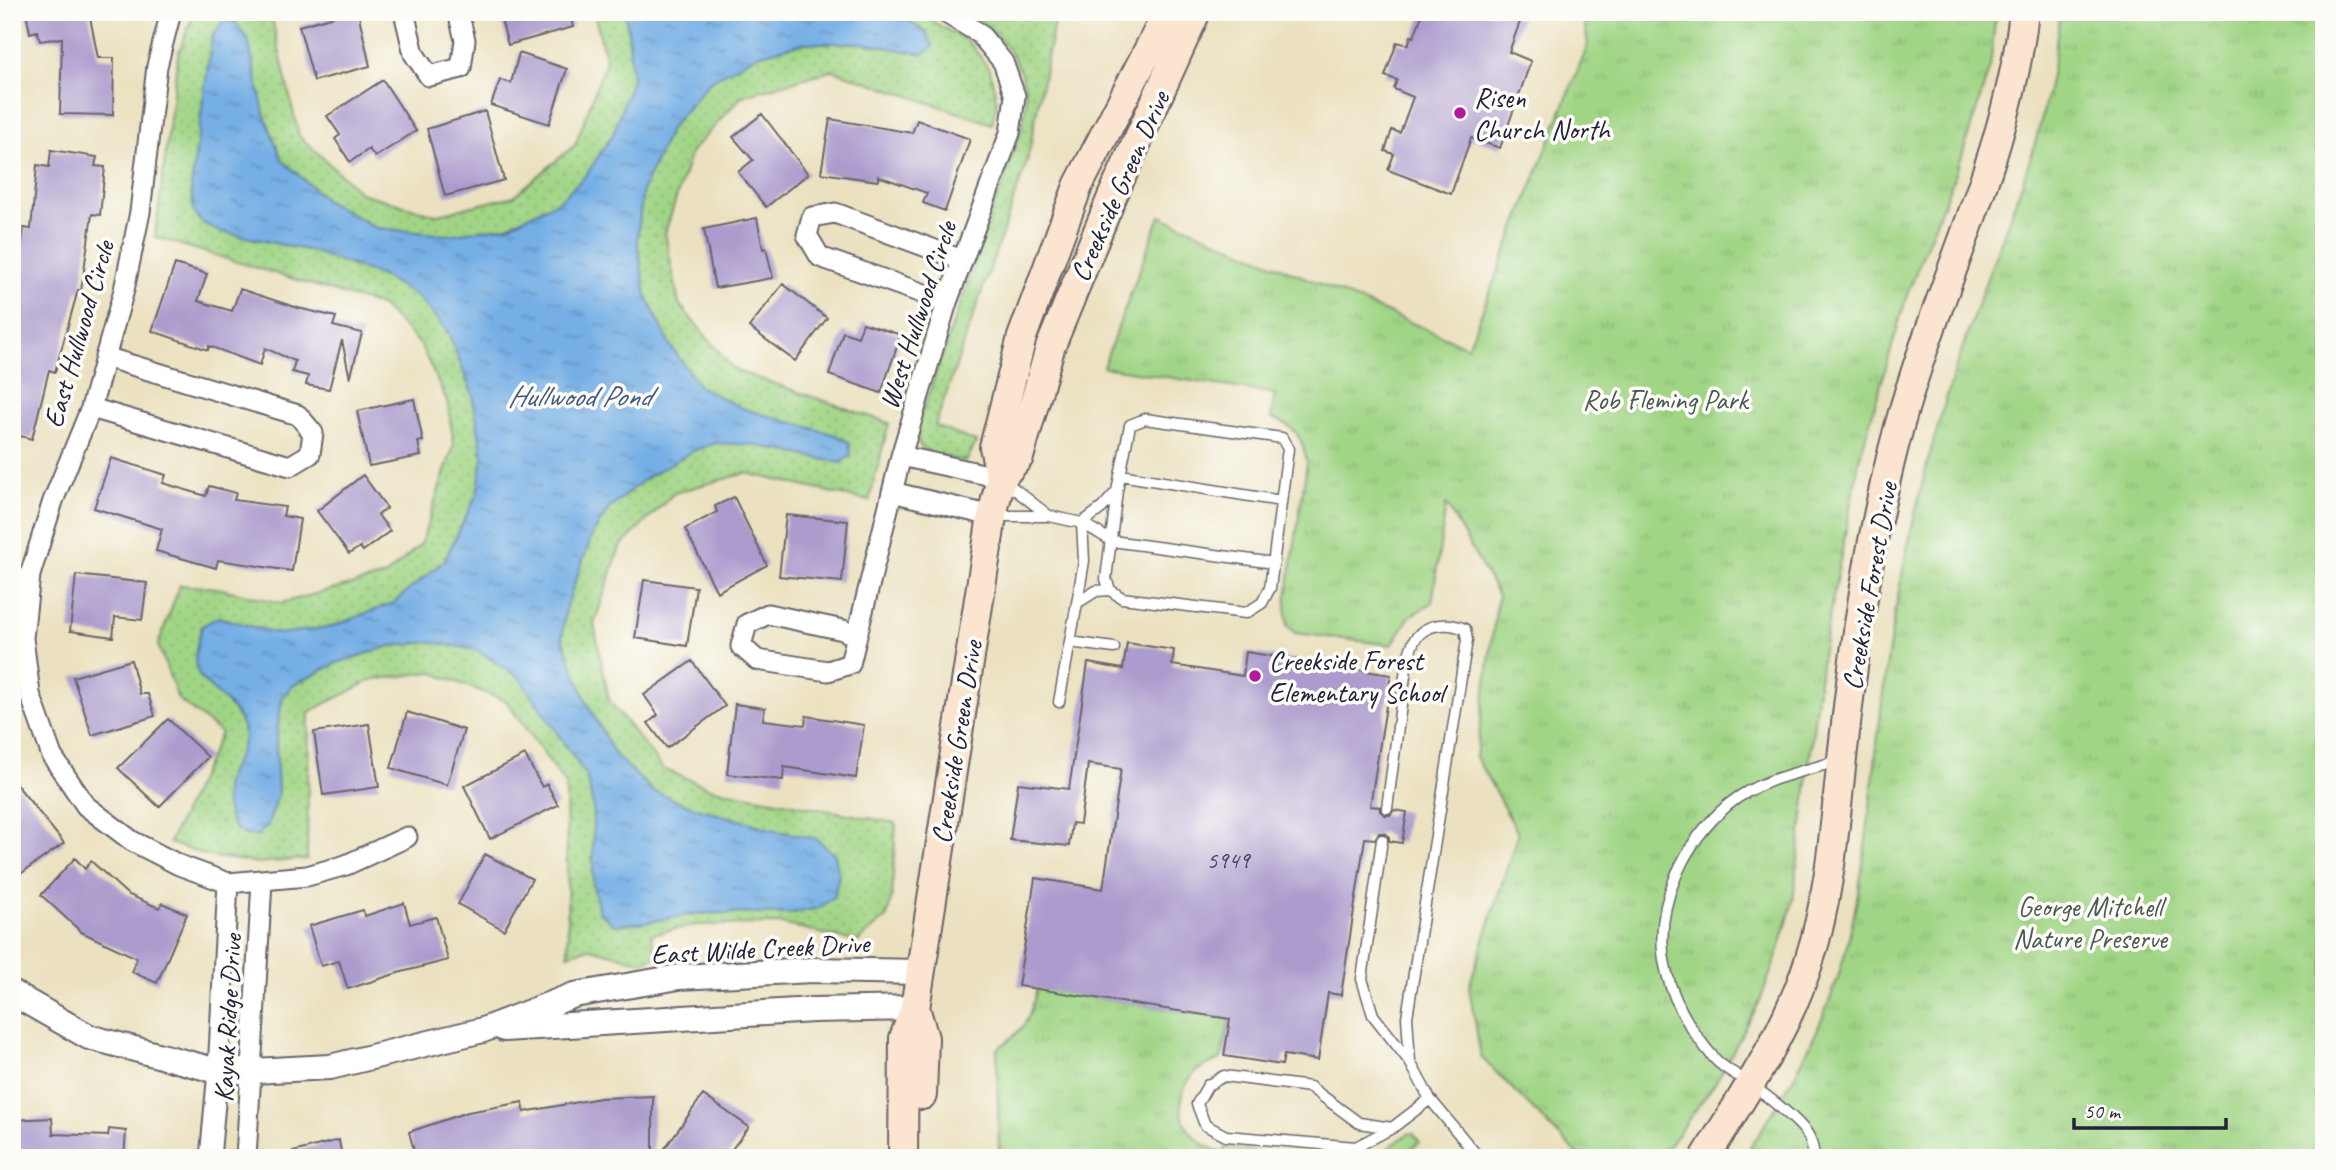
<svg xmlns="http://www.w3.org/2000/svg" width="2336" height="1170" font-family="Caveat,sans-serif">
<defs>
<pattern id="grass-dots" width="8" height="8" patternUnits="userSpaceOnUse" patternTransform="scale(1.75)"><rect width="8" height="8" fill="#a1d586"/><path d="M2 2h.1M6 6h.1" fill="none" stroke="#8ab775" stroke-width="1.8" stroke-linecap="round"/></pattern>
<pattern id="park-tufts" width="24" height="20" patternUnits="userSpaceOnUse" patternTransform="scale(1.75)"><rect width="24" height="20" fill="#a1d586"/><path d="M3 7l-1-3M5 7V3M7 7l1-3M15 17l-1-3M17 17v-4M19 17l1-3" fill="none" stroke="#8ab775"/></pattern>
<pattern id="water-ripples" width="26" height="14" patternUnits="userSpaceOnUse" patternTransform="scale(1.75)"><rect width="26" height="14" fill="#75afe5"/><path d="M2 4q2-2 4 0t4 0M15 11q2-2 4 0t4 0" fill="none" stroke="#608ebb"/></pattern>
</defs>
<rect width="100%" height="100%" fill="#fdfcf7"/>
<filter id="ink" filterUnits="userSpaceOnUse"><feTurbulence type="fractalNoise" baseFrequency=".0143" numOctaves="2"/><feDisplacementMap in="SourceGraphic" scale="14" xChannelSelector="R" yChannelSelector="G"/><feConvolveMatrix kernelMatrix="1 2 1 2 8 2 1 2 1" color-interpolation-filters="sRGB"/></filter>
<filter id="wash" filterUnits="userSpaceOnUse"><feTurbulence type="fractalNoise" baseFrequency=".00686" numOctaves="4" result="noise"/><feDisplacementMap in="SourceGraphic" scale="28" xChannelSelector="R" yChannelSelector="G"/><feGaussianBlur stdDeviation="1.57" result="paint"/><feColorMatrix in="noise" values="0 0 0 0 0 0 0 0 0 0 0 0 0 0 0 0 0 1.4 0 .05"/><feComposite in="paint" operator="in"/></filter>
<g filter="url(#wash)">
<rect width="100%" height="100%" fill="#ebe1c0"/>
<path fill="url(#grass-dots)" stroke="#627c60" stroke-width="2" d="M194 12H263L272 19 299 136 361 193 435 215 514 196 575 145 606 61 594 12H916L969 42 990 70 997 102 992 124 833 70 742 96 691 152 665 233 679 304 734 370 889 423 869 501 746 473 674 493 620 547 594 624 609 700 663 769 713 789 896 823 892 896 887 917 857 942 782 924 697 925 651 934 656 956 643 962 590 948 568 954 566 785 506 701 431 672 372 680 309 712 307 859 258 863 208 856 169 843 221 733 178 699 158 645 180 585 217 588 281 603 385 576 421 544 454 444 447 401 420 344 382 306 155 237 178 55Z
M970 12H1056L1027 162 935 426 976 442 966 462 930 453 919 445 917 427 1020 133C1022 123 1026 111 1026 101 1025 62 999 34 970 12Z"/>
<path fill="url(#park-tufts)" stroke="#627c60" stroke-width="2" d="M1582 12H1996L1990 67 1959 165 1908 292 1860 456 1822 655 1793 901 1779 950 1760 1001 1716 1082 1660 1158H1581L1481 1057 1469 987 1518 833 1476 757 1498 595 1446 504 1432 603 1410 616 1392 645 1295 633 1287 625 1286 602 1307 463C1303 439 1296 425 1271 418L1275 394 1103 367 1160 216 1468 347 1588 44Z
M2060 12H2160L2190 15 2194 12H2324V1158H1743C1782 1101 1816 1043 1838 977 1865 891 1870 799 1881 710 1889 638 1902 567 1919 497 1937 421 1962 346 1989 273 2008 220 2030 168 2043 113 2051 80 2056 46 2060 12Z
M1037 988 1230 1019 1221 1059C1211 1063 1199 1067 1192 1076 1167 1108 1188 1145 1225 1153V1147L1292 1158H999L997 1049C1026 1029 1029 1021 1037 988Z
M1413 1133 1420 1142 1400 1158H1374L1408 1134Z"/>
<path fill="url(#water-ripples)" stroke="#4c6890" stroke-width="2" d="M624 12H895L927 33 933 47 923 54 862 43H804L757 55 709 82 670 129 643 189 637 241 646 295 670 345 700 387 744 409 836 435 849 442 851 455 841 463 754 445 716 443 695 450 646 478 609 509 593 533 566 607 562 637 587 703 615 755 653 791 693 807 782 832 817 839 835 855 839 875 834 897 819 908 788 914 701 913 647 922 614 925 599 912 593 885V806L587 777 520 678 476 650 432 642 391 646 337 663 292 686 282 699 276 741 278 795 268 825 257 836C253 835 245 835 241 833 225 824 222 792 228 777 235 761 244 750 244 732 244 726 241 722 238 717 210 676 182 688 202 626L218 617 279 634 331 627 393 603 444 561 477 494 483 458 473 396 448 332 418 297 384 277 311 251 218 231 201 222 193 210 191 186 212 37 224 20 236 23 248 40 264 113 282 160 327 201 377 228 447 235 508 226 560 200 586 175 613 134 632 79 628 29Z"/>
<g id="blocks">
<path fill="#ac9ccd" d="M26 12H89L98 58H114L113 115 60 114 62 38 40 41 37 31 30 33Z
M348 12H358L370 66 314 81 299 26Z
M499 12H569L573 27 508 45Z
M1423 12H1504L1521 19 1509 52 1531 61 1500 148 1471 138 1451 194 1388 170 1394 154 1385 151 1392 130 1400 133 1413 97 1394 89 1397 80 1385 76 1397 42 1408 45 1411 36 1414 37Z
M519 53 567 69 549 124 491 105 500 80 511 83Z
M383 80 416 131 375 157 369 149 350 162 335 139 340 135 327 116Z
M485 111 504 180 445 196 427 129Z
M762 114 808 174 766 207 738 172 753 160 733 137Z
M830 119 912 133 917 120 970 139 945 211 923 203 927 193 878 176V181L821 173Z
M51 150 97 157 95 166 105 167 100 215 92 214 81 291 78 290 55 372 49 370 32 439 12 434V308L20 282H16L24 228 31 229 37 165 49 167Z
M757 218 763 249 766 248 773 278 715 288 704 229Z
M175 264 207 274 198 301 232 311 240 289 298 308 336 317 333 326 362 333 350 379 342 340 329 389 306 385 308 376 292 372 295 361 265 348 260 365 209 346 208 350 152 331Z
M783 284 827 318 795 361 749 327Z
M863 323 901 335 881 393 829 375 843 332 858 337Z
M414 399 423 441 418 442 421 456 369 466 357 411Z
M111 458 166 475 163 483 206 496 209 486 236 493 234 500 285 507 283 516 300 519 292 571 218 560 216 568 156 551 162 529 94 508Z
M363 475 387 508 378 515 390 531 363 551 360 547 349 554 317 511Z
M734 497 767 565 717 592 685 529 717 512 715 506Z
M786 515 848 521 842 582 779 576Z
M76 575 147 583 142 620 115 617 113 637 70 631Z
M644 580 696 587 687 646 635 638Z
M1127 643 1174 650 1172 665 1243 676 1246 652 1391 675 1370 806 1380 807V811L1385 815H1390L1394 810 1407 812 1402 843 1389 841V837L1384 833H1379L1375 839 1365 838 1341 995 1328 993 1318 1060 1284 1055 1282 1065 1224 1056 1230 1019 1018 986 1035 878 1103 889 1121 769 1088 764 1080 824 1072 823 1069 846 1010 840 1018 783 1069 789 1088 663 1123 669Z
M131 660 140 694H148L155 716 92 735 73 677Z
M692 661 725 706 667 748 648 723 658 715 644 695Z
M735 704 765 708 763 720 805 725 806 716 864 725 856 778 784 767 783 780 727 774Z
M407 712 464 730 447 785 391 768Z
M168 719 208 757 159 807 118 768Z
M369 724 379 787 323 795 314 732Z
M525 755 542 787 547 784 558 805 490 839 464 786Z
M12 779 64 843 12 880Z
M485 854 532 879 504 930 458 904Z
M75 858 85 869 91 861 127 894 159 908 162 903 187 914 157 983 132 972 137 958 81 932 41 895Z
M404 903 410 924 436 917 448 960 398 973 348 989 339 961 321 966 309 926 363 910 365 916Z
M703 1095 749 1127 725 1158H658Z
M653 1096V1158H416L409 1132 468 1112 523 1102 524 1112 600 1098Z
M52 1118 53 1134 108 1136 109 1129 126 1131 124 1158H12V1120Z
M339 1140 342 1158H294L293 1152Z"/>
</g>
</g>
<g filter="url(#ink)">
<use href="#blocks" fill-opacity="0" stroke="#68656a" stroke-width="2"/>
<g fill="none" stroke-linecap="round" stroke-linejoin="round">
<defs>
<path id="service" d="M1145 419 1282 438 1288 449 1270 588 1262 603 1246 613 1122 598 1110 590 1106 579 1117 491 1130 425Z
M1120 475 1281 501
M1003 480 1049 516
M996 516H1049L1082 523 1112 541 1274 563
M1077 603 1084 561 1082 523 1102 508 1117 491
M1070 642 1114 648
M1059 702 1077 603 1096 591 1110 590
M1387 808 1407 661C1410 654 1411 644 1416 638 1427 623 1448 622 1465 629L1467 640 1407 1017 1410 1062 1430 1099 1479 1158
M1382 840 1362 979 1373 1015 1410 1062
M1392 1128 1359 1123 1310 1087 1224 1076 1208 1085 1197 1104 1205 1125 1226 1136 1356 1147 1392 1128 1430 1099
M1815 1158C1813 1151 1812 1143 1809 1137 1802 1122 1760 1091 1746 1081 1736 1074 1723 1068 1715 1059 1691 1032 1670 997 1664 960 1655 902 1685 841 1729 804 1760 779 1801 772 1838 761"/>
<path id="minor" d="M171 12 157 66 140 212 124 290 91 408 53 501 30 575 23 638 30 694 52 756 86 806 132 841 179 865 228 883 307 876 346 865 407 837
M404 12 414 54 429 76 461 68 465 40 458 12
M947 302 820 257 807 235 812 217 835 213 962 260
M91 408 290 466 310 454 313 433 298 415 105 357
M901 456 1001 478
M892 492 992 516
M856 636 843 630 768 614 747 624 741 646 757 660 828 671 850 664 901 456 947 302 1010 133 1015 96 1003 62 979 33 944 12
M210 1158 218 1071 228 883
M246 1158 262 881"/>
<path id="tertiary" d="M12 993 89 1037 218 1071H253L330 1067 483 1030 574 995 679 977 813 970 921 972
M504 1029 813 1010 915 1008"/>
<path id="secondary" d="M1001 478 1019 457 1050 348 1112 197 1196 12
M915 1008 924 1038 922 1095
M903 1158 904 1038 915 1008 992 516 1001 478 994 447 1022 337 1078 186 1168 12
M1705 1158C1744 1094 1786 1033 1809 961 1832 890 1835 815 1844 741 1856 635 1871 530 1899 427 1937 287 2008 158 2024 12"/>
</defs>
<use href="#service" stroke="#68656a" stroke-width="13"/>
<use href="#minor" stroke="#68656a" stroke-width="23"/>
<use href="#tertiary" stroke="#68656a" stroke-width="28"/>
<use href="#secondary" stroke="#68656a" stroke-width="32"/>
<use href="#service" stroke="#fff" stroke-width="10"/>
<use href="#minor" stroke="#fff" stroke-width="19"/>
<use href="#tertiary" stroke="#fff" stroke-width="24"/>
<use href="#secondary" stroke="#fce5d0" stroke-width="28"/>
</g>
</g>
<g fill="#b5179e" stroke="#fdfcf7" stroke-width="2.5">
<circle cx="1460" cy="113" r="7"/>
<circle cx="1255" cy="676" r="7"/>
</g>
<g text-anchor="middle" stroke-width="7" stroke-linejoin="round" paint-order="stroke">
<g font-size="24" fill="#444060">
<text x="1228" y="868">5949</text>
</g>
<g font-size="28" fill="#22223b" stroke="#fdfcf7" text-anchor="start">
<text x="1474" y="107">Risen<tspan x="1474" dy="32">Church North</tspan></text>
<text x="1269" y="670">Creekside Forest<tspan x="1269" dy="32">Elementary School</tspan></text>
</g>
<g font-size="28" fill="#22223b" stroke="#fdfcf7">
<text transform="translate(1119 186) rotate(-66)" y="10">Creekside Green Drive</text>
<text transform="translate(917 315) rotate(-72)" y="10">West Hullwood Circle</text>
<text transform="translate(78 334) rotate(-74)" y="10">East Hullwood Circle</text>
<text transform="translate(1869 586) rotate(-80)" y="10">Creekside Forest Drive</text>
<text transform="translate(956 742) rotate(-81)" y="10">Creekside Green Drive</text>
<text transform="translate(760 948) rotate(-3)" y="10">East Wilde Creek Drive</text>
<text transform="translate(227 1018) rotate(-87)" y="10">Kayak Ridge Drive</text>
</g>
<g font-size="28" fill="#485852" stroke="#fdfcf7">
<text x="1665" y="409">Rob Fleming Park</text>
<text x="2090" y="916">George Mitchell<tspan x="2090" dy="32">Nature Preserve</tspan></text>
</g>
<g font-size="30" font-style="italic" fill="#435a7f" stroke="#fdfcf7">
<text x="579" y="406">Hullwood Pond</text>
</g>
</g>
<rect width="2336" height="1170" fill="none" stroke="#fdfcf7" stroke-width="42"/>
<path d="M2074 1118v10h152v-10" fill="none" stroke="#22223b" stroke-width="3.5"/>
<text x="2084" y="1118" font-size="21" fill="#22223b" stroke="#fdfcf7" stroke-width="5" paint-order="stroke">50 m</text>
</svg>
